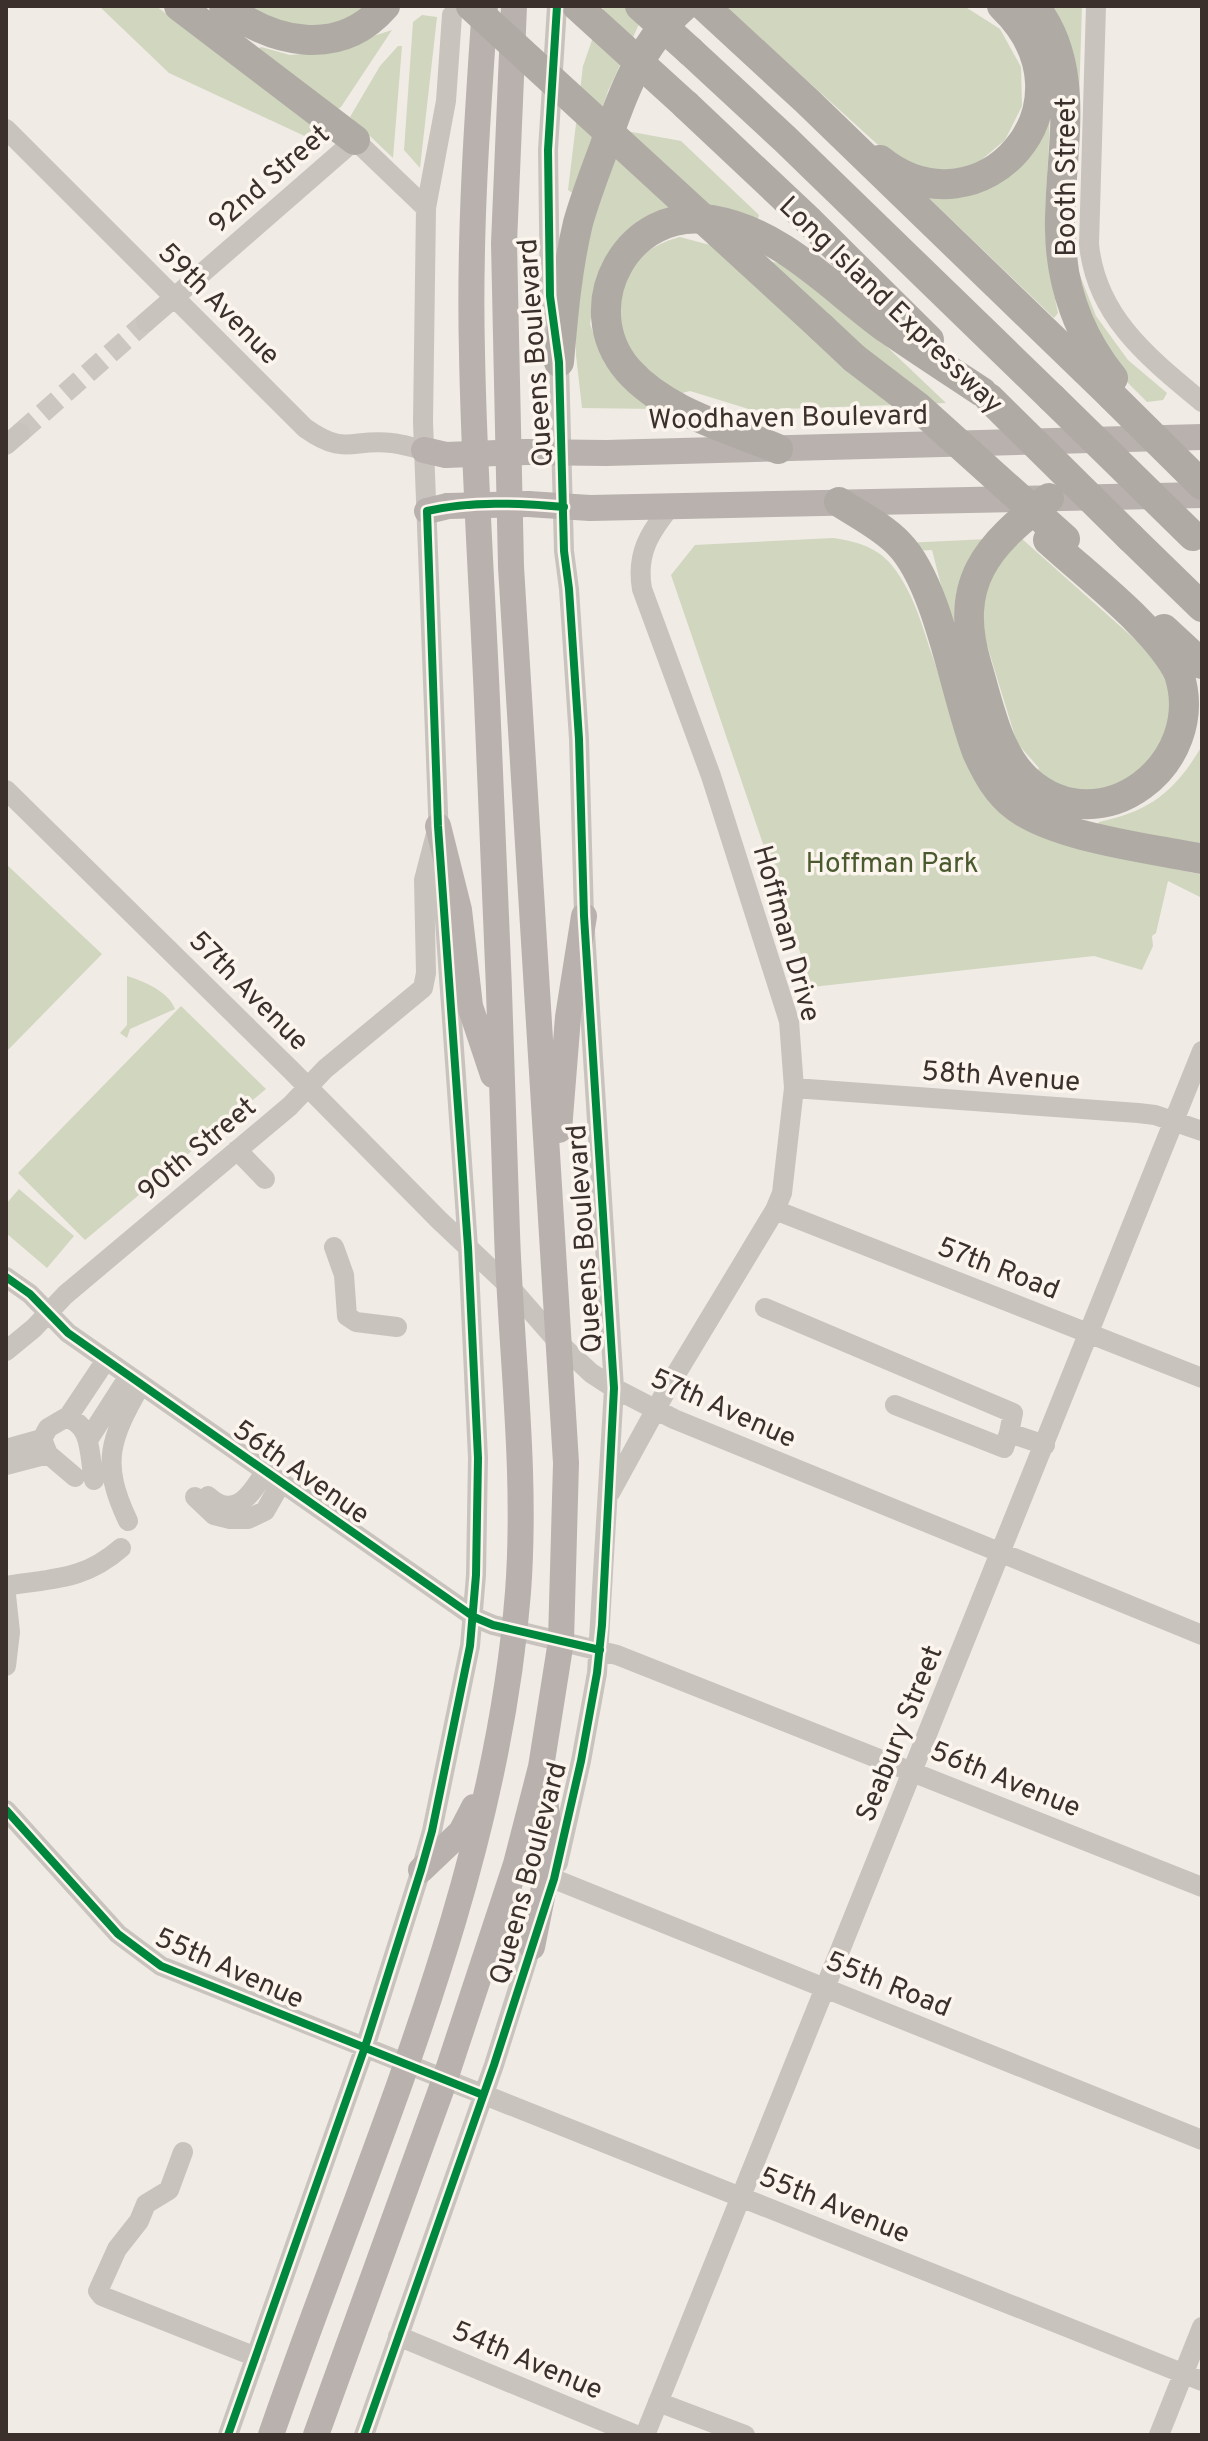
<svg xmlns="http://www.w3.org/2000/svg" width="1208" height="2441" font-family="Overpass,sans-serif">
<rect width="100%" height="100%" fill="#f0ebe5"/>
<path fill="#d1d6bf" d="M99 6H156L320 130 311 139 169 73Z
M239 6H372L340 26 304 31Z
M604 6H662L640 22 608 91 574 194 568 190 583 66Z
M725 6H964L1000 29 1021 67 1022 106 1005 140 973 167 926 171 877 144Z
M1047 6H1082L1075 224 1079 273 1096 316 1128 360 1167 393 1163 400 1147 402 1128 383 1098 341 1072 259Z
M422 15 437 17 420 168 404 150 413 22Z
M392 30 341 107 336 110 256 50 261 47 290 55 324 52Z
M398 46H402L393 158 350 117 380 66Z
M1049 103C1051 145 1045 186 1045 227 1046 257 1052 284 1058 313L1054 318 930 199 933 196 959 195Z
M621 130 681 141 759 215 756 226 629 230 598 274 590 324 605 364 656 409 582 408 576 355 574 284Z
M680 237 781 264 862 323 946 403 752 410 690 391 675 395 622 345 617 284C637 259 649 245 680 237Z
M833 538C854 541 874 546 889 562 911 587 921 621 931 652 944 689 956 727 968 764L1146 862 1202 875V898L1168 881 1156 933 1152 936 1153 946 1142 970 1094 956 812 987 671 575 695 545Z
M1021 538 1138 642 1154 659 1171 691 1172 727 1133 786 1063 794 1035 774 1039 768 1017 743 979 619 983 585Z
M988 539C962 569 955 583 954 622L951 624 932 550 913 551 905 543Z
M1202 746V850L1098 826 1099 822C1151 811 1175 791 1202 746Z
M6 864 102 954 6 1052Z
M127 976C144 981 169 992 175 1009L130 1029 127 1038 120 1033 127 1025Z
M181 1006 266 1089 85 1240 18 1173Z
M19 1189 74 1236 47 1268 6 1233V1204Z"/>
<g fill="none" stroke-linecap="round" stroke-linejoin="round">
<path stroke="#ccc6c0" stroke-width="20" stroke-dasharray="20 10" stroke-linecap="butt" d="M20 433 146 322"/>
<path stroke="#c9c3be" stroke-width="20" d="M557 6 548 150 550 296 559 362 564 551 569 589 579 739 584 916 614 1388 597 1673 581 1761 558 1863
M1096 6 1089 244C1096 317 1149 358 1202 402
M6 129 305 428C346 457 351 438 392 443 403 444 413 448 424 450
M146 322 355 140 426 208
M6 445 20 433
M6 790 291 1070 439 1220 510 1287 558 1342 591 1373 614 1388 674 1419 1202 1635
M439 838 423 422 426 208 446 101 452 15
M794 1088 1138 1113 1155 1115 1202 1131
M237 1150 265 1179
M775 1210 1202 1378
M334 1247 344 1275 347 1316 356 1322 397 1327
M6 1277 30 1294 68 1333 474 1617 493 1625 617 1655 1202 1887
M765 1308 1013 1413 1009 1433 1045 1445
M6 1351 34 1328 65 1295 290 1106 325 1069 423 988 426 973 424 880 438 826
M895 1405 1004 1448 1009 1433
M68 1417 106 1360
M88 1440 129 1376
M6 1449 42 1439
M6 1465 48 1454
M75 1477 48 1454 42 1439 48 1428 65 1418C93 1422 89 1458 94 1480
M610 1493 667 1389 775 1210 782 1193 794 1088 789 1021 711 776 642 589C636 554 649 533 671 506
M208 1496C235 1521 252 1493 265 1472
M195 1497 214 1515 230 1519H248L265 1511 281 1483
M128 1521C100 1462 110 1439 141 1384
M6 1586C53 1578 83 1581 121 1548
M6 1595 10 1632 6 1666
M6 1810 118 1934 161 1966 1202 2381
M554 1879 1202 2140
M183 2152 169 2190 146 2204 139 2221 117 2249 98 2291 102 2296 256 2357
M398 2336 636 2435
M658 2402 745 2435
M228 2435 365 2047 421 1870 432 1831 470 1646 476 1575 478 1458 468 1247 442 878
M364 2435 494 2065 535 1935
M645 2435 1202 1051
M1159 2435 1202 2327"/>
<path stroke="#b8b1ad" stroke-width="26" d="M424 450 446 455
M526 452 606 453 1202 437
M528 504 590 508 1202 495
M427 511 448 506
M438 826 459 910 470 1006 493 1075
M559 1130 568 1017 584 916
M421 1870 461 1832 474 1807
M532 1947 552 1847 542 1782
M271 2435C366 2159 495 1887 518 1592 527 1472 511 1353 507 1233 502 1055 495 878 487 700 482 584 474 469 472 353 469 237 477 121 485 6
M316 2435 445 2079 516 1864 541 1767 561 1641 566 1463 511 567 504 243 514 6"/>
<path stroke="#afaaa4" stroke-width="30" d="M179 6 355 140
M224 6C273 43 339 59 385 6
M704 6 807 101 1112 396
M1034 6C1085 69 1058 157 1060 231 1061 285 1079 336 1113 378
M690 51 785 139 1052 398
M686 105 807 219 929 340
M880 160C980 240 1104 104 1002 6
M821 327 854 358
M559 362C563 316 567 269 578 223 585 198 595 172 604 148 622 94 640 45 684 6
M778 449C728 428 665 412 628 370 573 306 628 205 712 220 782 232 831 288 886 328 918 350 950 371 982 392
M839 502C859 515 883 527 899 544 939 585 955 695 977 752 986 772 997 793 1016 807 1058 838 1150 848 1202 859
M1130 537 1202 607
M1048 540C1086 575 1159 630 1179 674 1208 763 1102 846 1028 781 997 753 989 705 977 666 952 583 987 545 1049 498
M1164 629 1202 664"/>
<path stroke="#b8b1ad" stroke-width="26" d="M446 455 526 452
M448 506 528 504"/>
<path stroke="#afaaa4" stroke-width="30" d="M471 6 821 327
M577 6 686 105
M640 6 690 51
M854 358 918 407 1065 539
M1112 396 1202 485
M989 398 1130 537
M1052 398 1193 536"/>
<defs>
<path id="cycleway" d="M6 1277 30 1294 68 1333 474 1617 493 1625 600 1650
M6 1810 118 1934 161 1966 483 2095
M228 2435 365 2047 421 1870 432 1831 470 1646 476 1575 478 1458 468 1247 438 826 427 511C471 501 519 503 564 507
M364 2435 494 2065 554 1879 581 1761 597 1673 602 1625 614 1388 584 916 579 739 569 589 564 551 559 362 550 296 548 150 557 6"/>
</defs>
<use href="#cycleway" stroke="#fbf5ee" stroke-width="13"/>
<use href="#cycleway" stroke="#00873e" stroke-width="8"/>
</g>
<g text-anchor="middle" stroke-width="7" stroke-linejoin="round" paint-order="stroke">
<g font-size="28" fill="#3b302b" stroke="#fbf5ee">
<text transform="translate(1065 177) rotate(-90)" y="10">Booth Street</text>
<text transform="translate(268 178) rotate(-41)" y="10">92nd Street</text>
<text transform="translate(220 303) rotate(45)" y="10">59th Avenue</text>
<text transform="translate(892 304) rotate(44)" y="10">Long Island Expressway</text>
<text transform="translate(534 353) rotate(-94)" y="10">Queens Boulevard</text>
<text transform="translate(788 416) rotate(-1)" y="10">Woodhaven Boulevard</text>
<text transform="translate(788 933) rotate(74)" y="10">Hoffman Drive</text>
<text transform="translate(250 990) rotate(45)" y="10">57th Avenue</text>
<text transform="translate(1001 1075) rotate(4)" y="10">58th Avenue</text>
<text transform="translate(196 1148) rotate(-40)" y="10">90th Street</text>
<text transform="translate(583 1239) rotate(-94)" y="10">Queens Boulevard</text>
<text transform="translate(999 1267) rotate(21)" y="10">57th Road</text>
<text transform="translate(724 1407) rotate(24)" y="10">57th Avenue</text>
<text transform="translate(302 1471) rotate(35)" y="10">56th Avenue</text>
<text transform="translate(898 1733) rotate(-68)" y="10">Seabury Street</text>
<text transform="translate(1006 1778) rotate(22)" y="10">56th Avenue</text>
<text transform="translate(527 1873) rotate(-75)" y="10">Queens Boulevard</text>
<text transform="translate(230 1967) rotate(24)" y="10">55th Avenue</text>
<text transform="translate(889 1983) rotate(22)" y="10">55th Road</text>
<text transform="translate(835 2204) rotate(22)" y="10">55th Avenue</text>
<text transform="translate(528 2359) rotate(23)" y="10">54th Avenue</text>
</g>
<g font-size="28" fill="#4a5a2e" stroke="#fbf5ee">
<text x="892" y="872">Hoffman Park</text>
</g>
</g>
<rect width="1208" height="2441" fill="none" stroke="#3b302b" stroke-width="16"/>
</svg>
